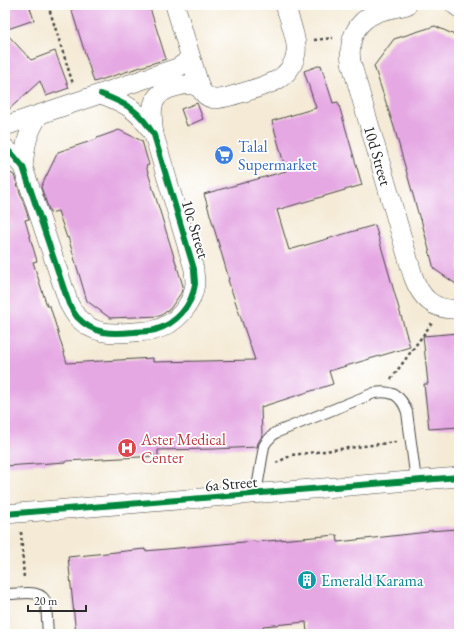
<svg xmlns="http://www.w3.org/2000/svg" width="464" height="639" font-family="'EB Garamond',serif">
<rect width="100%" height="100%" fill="#fff"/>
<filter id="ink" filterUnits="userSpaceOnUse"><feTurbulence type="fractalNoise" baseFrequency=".025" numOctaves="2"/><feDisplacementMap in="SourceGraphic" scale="8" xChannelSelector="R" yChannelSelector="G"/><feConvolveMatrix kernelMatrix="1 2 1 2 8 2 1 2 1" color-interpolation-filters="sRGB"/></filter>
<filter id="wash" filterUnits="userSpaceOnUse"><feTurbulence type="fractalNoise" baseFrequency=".012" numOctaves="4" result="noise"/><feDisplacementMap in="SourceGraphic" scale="16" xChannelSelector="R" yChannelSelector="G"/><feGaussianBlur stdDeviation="0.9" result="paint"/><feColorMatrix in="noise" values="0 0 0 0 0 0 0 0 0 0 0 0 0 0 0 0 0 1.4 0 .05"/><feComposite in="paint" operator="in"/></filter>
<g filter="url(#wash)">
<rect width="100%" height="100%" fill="#f4ead5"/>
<g id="blocks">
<path fill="#e5a8e3" d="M5 5H29L34 20 5 30Z
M70 5H149L166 59 94 82Z
M435 26 459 37V286L434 269 421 219 420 220 394 127 374 66 394 39Z
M5 32 31 60 55 51 69 88 46 96 40 81 5 113Z
M321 65 333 103 338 102 362 185 277 210 289 250 375 225 410 347 329 371 333 384 261 407 262 436 258 443 257 447 214 449 158 450V456L66 461V462L5 466V170L14 175 29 219 25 220 37 261 33 262 47 306H50L67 363 153 358V362L255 360 228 280 229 279 204 194 286 171 272 121 316 108 304 71Z
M197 103 203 119 187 126 181 109Z
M119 130 142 141 149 165 146 166 183 286 181 293 170 309 160 316 110 318 87 301 68 237 67 238 58 211 50 213 41 187 58 152 97 139V138Z
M459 333V427L429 429 424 384H428L423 336Z
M459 529V634H307L306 622 263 626 264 634H76L68 557 145 549V551L255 541V542L337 535 338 542 428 532V531Z"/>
</g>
</g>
<g filter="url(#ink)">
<use href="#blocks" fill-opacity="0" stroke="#494844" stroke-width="1"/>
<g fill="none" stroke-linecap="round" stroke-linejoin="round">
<defs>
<path id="service" d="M256 494 264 446 267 441 275 433 374 393C392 390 401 395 407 412L416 481
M5 596 9 594C21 594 43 588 46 604L48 634"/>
<g id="minor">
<path d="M175 5 200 88C203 94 208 98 214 99 222 100 269 85 277 80 279 79 282 77 284 75 290 70 295 61 296 53 298 41 289 18 285 5"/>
<path id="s1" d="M407 5C397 8 386 9 376 13 355 22 348 41 351 62L413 276C421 299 434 311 459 309"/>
<path d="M455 5 459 8"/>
<path d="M5 126 177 68 185 63 190 56"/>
<path d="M154 135C151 112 148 93 175 87 186 84 190 83 200 88"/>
<path d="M5 148 14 156 23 167 69 304C71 308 74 313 77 317 94 335 111 334 134 332 140 331 148 332 155 330 176 324 192 306 195 284 195 279 194 274 194 269L154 135C139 110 127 104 101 94"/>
<path d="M23 167C25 146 27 133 39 115"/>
<path d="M5 514 459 477"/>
</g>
</defs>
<use href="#service" stroke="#494844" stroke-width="12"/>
<use href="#minor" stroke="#494844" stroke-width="20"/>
<path stroke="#494844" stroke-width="2.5" stroke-dasharray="3 3" stroke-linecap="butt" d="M48 5 73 84
M314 40 333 38
M391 379 432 323
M276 463 292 455 396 442
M21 532 24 579"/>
<use href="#service" stroke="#fff" stroke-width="10"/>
<use href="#minor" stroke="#fff" stroke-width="19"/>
<defs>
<path id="cycleway" d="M5 148 14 156 23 167 69 304C71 308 74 313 77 317 94 335 111 334 134 332 140 331 148 332 155 330 176 324 192 306 195 284 195 279 194 274 194 269L154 135C139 110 127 104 101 94
M5 514 459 477"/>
</defs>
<use href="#cycleway" stroke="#fff" stroke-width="8"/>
<use href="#cycleway" stroke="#00873e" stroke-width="6"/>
</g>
</g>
<defs>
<symbol id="supermarket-disc" viewBox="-11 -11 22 22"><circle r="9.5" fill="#3f7fe0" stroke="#fff"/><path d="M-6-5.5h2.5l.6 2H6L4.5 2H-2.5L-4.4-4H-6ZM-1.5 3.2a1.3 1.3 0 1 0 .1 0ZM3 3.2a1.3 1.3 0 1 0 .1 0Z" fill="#fff"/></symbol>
<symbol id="hospital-disc" viewBox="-11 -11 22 22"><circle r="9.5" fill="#e0444e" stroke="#fff"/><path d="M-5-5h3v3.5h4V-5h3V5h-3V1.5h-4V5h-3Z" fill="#fff"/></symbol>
<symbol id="building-disc" viewBox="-11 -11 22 22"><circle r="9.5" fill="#0f9aa8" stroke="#fff"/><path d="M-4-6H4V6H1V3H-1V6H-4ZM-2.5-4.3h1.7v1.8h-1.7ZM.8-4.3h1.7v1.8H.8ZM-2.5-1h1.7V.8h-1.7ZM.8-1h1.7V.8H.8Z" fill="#fff"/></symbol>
</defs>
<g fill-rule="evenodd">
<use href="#supermarket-disc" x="213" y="144" width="22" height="22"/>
<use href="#hospital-disc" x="116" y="437" width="22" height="22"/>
<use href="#building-disc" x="296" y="569" width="22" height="22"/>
</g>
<g text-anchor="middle" stroke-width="3.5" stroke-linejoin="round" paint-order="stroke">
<g font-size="16" fill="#366cbe" stroke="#fff" text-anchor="start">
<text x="238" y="152">Talal<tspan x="238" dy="18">Supermarket</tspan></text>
</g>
<g font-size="16" fill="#2b2b2b" stroke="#fff">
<text dy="6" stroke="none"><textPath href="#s1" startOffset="189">10d Street</textPath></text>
<text transform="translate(196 229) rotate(73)" y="6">10c Street</text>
<text transform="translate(231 483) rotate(-5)" y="6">6a Street</text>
</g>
<g font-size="16" fill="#be3a42" stroke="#fff" text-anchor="start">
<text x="141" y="445">Aster Medical<tspan x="141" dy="18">Center</tspan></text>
</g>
<g font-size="16" fill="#0d838f" stroke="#fff" text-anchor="start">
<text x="321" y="586">Emerald Karama</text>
</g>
</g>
<rect width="464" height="639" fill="none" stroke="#fff" stroke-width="20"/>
<path d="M28 605v6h58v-6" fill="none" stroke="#2b2b2b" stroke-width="2"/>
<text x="34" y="605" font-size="12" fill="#2b2b2b" stroke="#ffffff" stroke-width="3" paint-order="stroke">20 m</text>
</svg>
